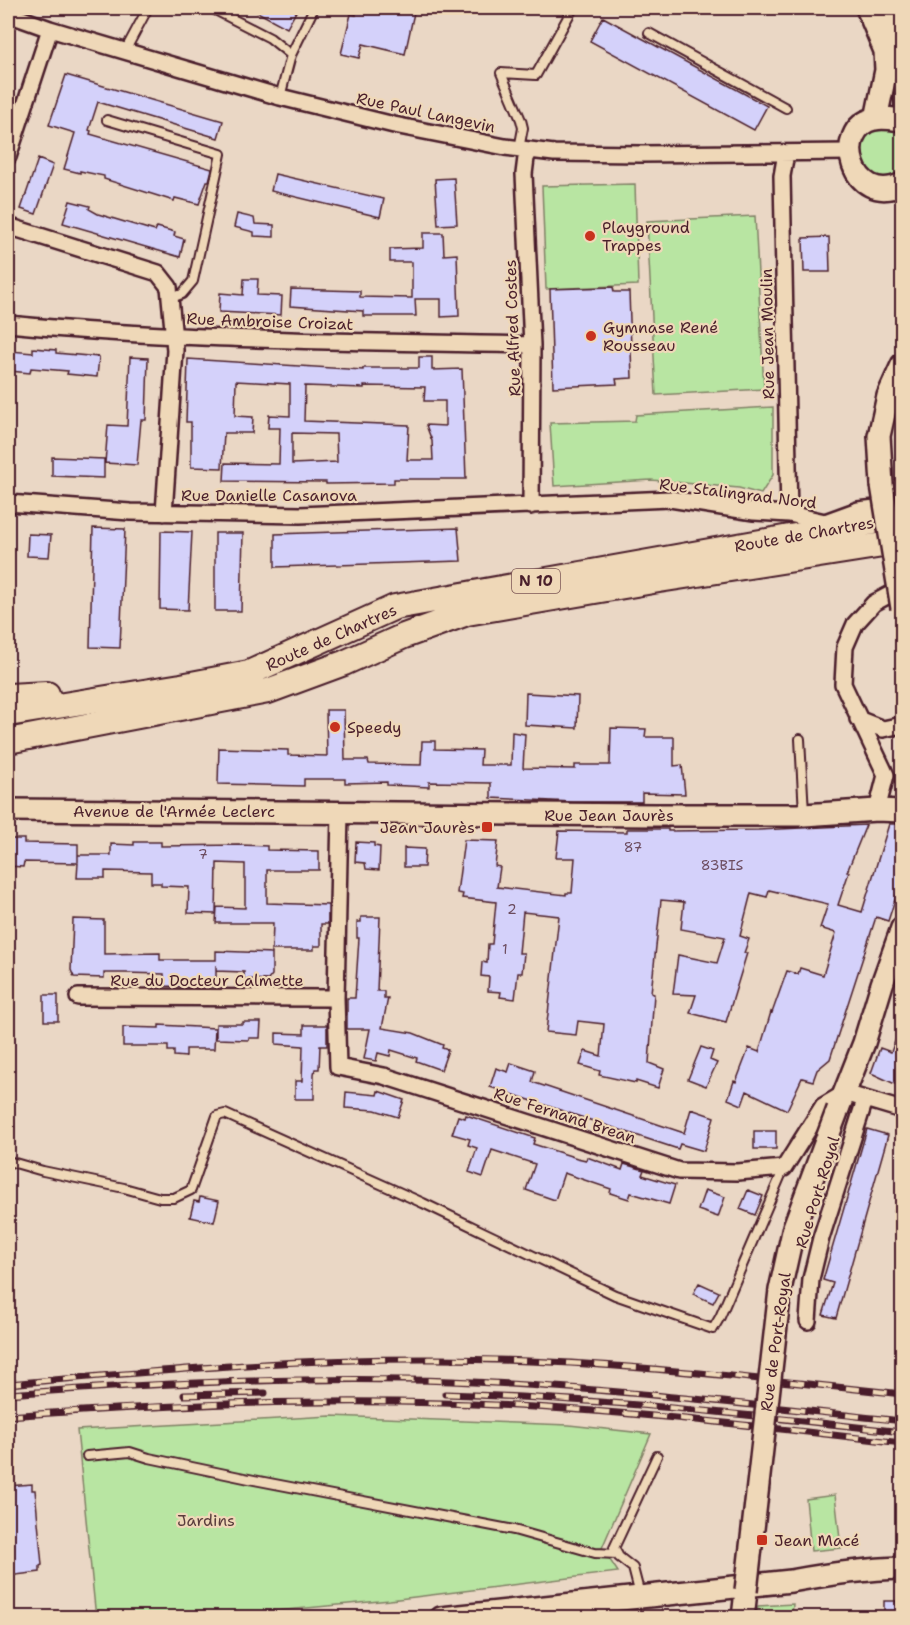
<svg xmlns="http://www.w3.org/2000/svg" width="910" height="1625" font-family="'Shantell Sans',sans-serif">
<rect width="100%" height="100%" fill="#ead7c5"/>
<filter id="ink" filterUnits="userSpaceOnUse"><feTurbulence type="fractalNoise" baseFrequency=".0167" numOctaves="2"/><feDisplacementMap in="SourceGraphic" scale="12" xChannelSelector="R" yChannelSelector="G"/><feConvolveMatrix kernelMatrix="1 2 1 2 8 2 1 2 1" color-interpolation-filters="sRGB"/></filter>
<g filter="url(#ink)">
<path fill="#b8e5a2" stroke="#818266" stroke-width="1.5" d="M878 127 894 128 902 133V171C870 195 840 145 878 127Z
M635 184 638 285 546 289 542 186Z
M755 216 764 389 656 395 647 221Z
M773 407V475L761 494 739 488 651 480 554 486 550 423 635 421 636 415Z
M331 1416 569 1425 651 1434 602 1548 618 1572 390 1600 212 1617 96 1618 77 1430Z
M835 1495 841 1548 811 1551 806 1499Z
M793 1604 792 1617H756L758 1606Z"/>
<path fill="#d4d1fa" stroke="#4a1f2b" stroke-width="1.5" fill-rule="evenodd" d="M250 8H298L287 28Z
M356 8H415L405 54 363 44 359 58 341 54 351 14 356 15Z
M603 17 767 106 754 130 590 41Z
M66 75 223 121 218 138 98 102 89 130 91 131 90 134 212 169 209 181H207L199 204 175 198 174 201 104 179V176L80 171V173L64 169 75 133 49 125Z
M38 159 53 165 36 214 21 209Z
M275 174 384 199 380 217 271 191Z
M454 178 457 224 438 225 435 179Z
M70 201 90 206 89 209 98 214 155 231 157 227 175 232 174 236 184 239 180 257 63 223Z
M237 214 254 218 255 224 274 225V237L254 236V232L234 227Z
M423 233H443L444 255 457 254 459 316 441 317V299H415L416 316H363V311L290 306 291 289 360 291V297L412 298V262H390V249L423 248Z
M829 237 830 272H804L803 238Z
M244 279H258L257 295 282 296 281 315 219 312 220 293 243 295Z
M613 287 614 292H629L632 378 616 379 617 384 553 387 550 289Z
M33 348 56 350V353L99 357 97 377 67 374 68 371 31 368 30 373 10 371 11 351 33 353Z
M130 357 148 358 146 420H141L137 465 105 463 108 425 127 426Z
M419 357H432V370L462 369 466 479H394V483L326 484V482L224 481 225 463 279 464 280 428H268L269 415 290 416V384L236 381 235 416 253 417 252 433H224L222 468 191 467V422H186L188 359 363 370V368H419ZM305 386 364 388V386L425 387 424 401H445V426L426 425 432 441 433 460H407L409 425 304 421ZM292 433 336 434 337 462 292 464Z
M52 457 104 459V478L52 476Z
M93 528 125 529 120 648 90 647Z
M458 528 461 561 275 567V534Z
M161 531 192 532 188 610 160 609Z
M215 533H243L241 611H215Z
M28 534 51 535 49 557 27 556Z
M526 693 578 696 577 728 525 725Z
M326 710H344L345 760H368L369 764 421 765 422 741H435V749L481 750 480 765H511L512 732 525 734 523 768 575 769V765H610L611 728 646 729 645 737H674V766L682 765 685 794 642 793V802H573L491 798V783L429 782V787L387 785V782L345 783V779H304V786L218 784 219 748 288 750V755L327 756Z
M889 824H903V875L888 921 876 917 830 1059 817 1070 813 1081 802 1078 787 1110 747 1091 742 1105 728 1099 734 1081 736 1082 749 1048 759 1052 771 1012 772 1013 787 971 798 974 800 968 823 975 836 933 820 928 828 904 769 890 767 897 751 893 740 936 749 939 744 953H747L726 1022 690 1013 696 995 673 994 678 955 717 963 725 937 681 929 684 902 661 900 651 993 654 994 649 1063 664 1069 658 1088 636 1081V1083L599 1075 600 1071 580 1065 585 1051 601 1056 604 1024 578 1021 576 1035 546 1032 559 916 523 912 519 953H524L522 973H518L515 999 500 997 501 992 488 991 489 977 481 976 482 962 487 963 488 944H492L496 902 462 898 463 894 457 893 464 840 498 841 495 866 500 867 497 887 566 895V893H572L575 858H556L559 831 627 832V829H668V831L758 830 866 825 847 872H849L838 905 862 912Z
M8 839H24V843L78 844V862V855H111V844L134 845V842H161V846L239 845 267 846V850L319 851V870H267V903L328 905V924H321V946H314V950H272L273 923H216L217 907 245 908V864L217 863 216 914 188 913 189 887 161 886V883H151V872L105 871V878H77L78 863 24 862 23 867 8 866Z
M356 842 374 843V846L380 847 379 870 366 869 365 863 355 862Z
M404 848 425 849 424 867H404Z
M361 917H380L377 991H384V998H388L382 1028 413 1033 443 1045 442 1048 448 1050 441 1070 416 1061 417 1058 391 1050 390 1056 378 1053 376 1061 364 1059 370 1029H347V998H355L359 938H357V922H361Z
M73 919 104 920V954L160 953V960H216V951L272 953V975L268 980 244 979V972L216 971V965V986L188 987 164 986V974L125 973H104V978L74 977 71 970Z
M44 995H58V1021H44Z
M243 1022H261L260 1038H249V1040L216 1039V1024H243Z
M159 1025 215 1028 214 1049H186V1057L174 1056V1051H168V1046H123V1027L159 1028Z
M304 1025H327V1046H320L319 1069H315L314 1074V1099H295V1081H302L303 1046 276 1044V1033L304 1034Z
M901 1025 903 1084 896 1082 895 1084 871 1073 880 1048 891 1052Z
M701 1047 713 1051 710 1060 717 1063 706 1086 688 1079Z
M511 1063 535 1071 532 1082 684 1133 691 1109 714 1117 704 1151 680 1144 678 1149 490 1087 496 1068 508 1072Z
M378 1091 404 1100 398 1117 375 1110 345 1108 346 1092 377 1095Z
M466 1115 535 1138 533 1144 577 1158 586 1160 587 1157 622 1170 624 1164 644 1170 642 1175 675 1185 669 1204 631 1193 629 1199 610 1193 611 1189 564 1173 555 1200 526 1190 535 1164 492 1150 483 1177 469 1172 477 1148 468 1145 470 1139 452 1134 458 1116 465 1118Z
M867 1129 888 1135 836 1318 823 1315 833 1283 823 1280Z
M754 1131H776V1149H754Z
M705 1190 725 1197 718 1217 698 1210Z
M748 1190 763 1196 755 1215 740 1209Z
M200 1197 219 1201 214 1222 190 1217 194 1201 199 1202Z
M699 1283 719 1292 713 1303 693 1294Z
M32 1484V1490H35L42 1565 40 1566V1572L8 1576V1486Z
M884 1601H896L897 1617H884Z"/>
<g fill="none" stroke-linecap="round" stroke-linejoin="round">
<defs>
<path id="lane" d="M211 8 270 38 291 55
M879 12 897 51 899 70V119
M649 33 786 108
M125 51 148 8
M280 97 291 55 314 8
M107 120 221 154 193 281 182 294 171 298
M519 149 523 128 521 120 501 73 536 75 573 8
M800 739 804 813
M8 1161 43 1171 124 1188 160 1198H174L191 1190 217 1116 225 1114 423 1203 615 1295 713 1329 720 1317 784 1168
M899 1214 902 1203
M87 1456 130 1452 149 1458 254 1480 514 1530 595 1553 617 1554
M640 1595 633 1568 619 1557 614 1548 657 1456"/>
<path id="street" d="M8 14 50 29 280 97 394 125 505 147 554 153 641 154 850 152
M530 151 526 158 524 174 532 345 531 506
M786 153 782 176 789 514
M8 157 50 29
M8 226 158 273 169 287 175 350 164 513
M8 324C182 341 357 341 532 345
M8 503 130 512 300 515 670 499 754 512 789 514 825 522 858 510 902 505
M858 719 883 729 902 725
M877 810 886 775 843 684 845 647 855 624 874 603 902 588
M340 812 336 998 338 1067 384 1076 679 1171 737 1172 784 1168 823 1106 845 1093 902 1110
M78 997 336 998
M808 1321 811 1279 821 1238 864 1103 867 1100"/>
<path id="secondary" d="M867 8 885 51 886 70 876 119
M892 8 902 37
M902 120C894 119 883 117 874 119 831 129 852 208 902 184
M882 485 879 436 888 396 902 365
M8 810 655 815H804L877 810 902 811
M838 1109 864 1043 882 984 902 928
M441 1618 791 1581C829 1574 865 1569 902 1568
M743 1618 746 1591"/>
<path id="primary" d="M8 696 47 694
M8 714 181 686 249 673 395 607 902 517
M8 741 268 691 344 663 404 636 467 613 659 580 902 542"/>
</defs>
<use href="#lane" stroke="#4a1f2b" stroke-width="12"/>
<use href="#street" stroke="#4a1f2b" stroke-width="20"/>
<use href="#secondary" stroke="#4a1f2b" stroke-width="26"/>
<use href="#primary" stroke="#4a1f2b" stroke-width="28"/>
<use href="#lane" stroke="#efd8b8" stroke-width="8"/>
<use href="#street" stroke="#efd8b8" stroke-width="15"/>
<use href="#secondary" stroke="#efd8b8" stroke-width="21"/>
<use href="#primary" stroke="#efd8b8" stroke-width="24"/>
<defs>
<path id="rail" d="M8 1384C146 1372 284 1359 424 1359 583 1358 744 1377 902 1394
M8 1394C155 1383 303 1376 451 1381 602 1387 752 1405 902 1421
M445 1394C598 1398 751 1415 902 1432
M184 1395 265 1393
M8 1416C153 1405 297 1399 442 1403 596 1407 750 1425 902 1443"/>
</defs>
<use href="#rail" stroke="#4a1f2b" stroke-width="7"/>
<use href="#rail" stroke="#efd8b8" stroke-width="4.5" stroke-dasharray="14" stroke-linecap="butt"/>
<defs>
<path id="secondary-bridge" d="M882 485 902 608
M746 1591 780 1290 794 1227 838 1109"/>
</defs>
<use href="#secondary-bridge" stroke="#4a1f2b" stroke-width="26" stroke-linecap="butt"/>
<use href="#secondary-bridge" stroke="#efd8b8" stroke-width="21"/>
</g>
</g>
<g fill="#c8321e" stroke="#efd8b8" stroke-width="2">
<circle cx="590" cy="236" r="6"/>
<circle cx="591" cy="336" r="6"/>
<circle cx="335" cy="727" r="6"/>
<rect x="481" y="821" width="12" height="12" rx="3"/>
<rect x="756" y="1534" width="12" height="12" rx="3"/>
</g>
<g text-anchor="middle" stroke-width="4.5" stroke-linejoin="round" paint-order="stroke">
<g font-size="14" fill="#6c4c5f">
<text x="633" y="852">87</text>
<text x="203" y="859">7</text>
<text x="722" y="870">83BIS</text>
<text x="512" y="914">2</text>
<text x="505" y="954">1</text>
</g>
<rect fill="#efd8b8" stroke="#7c5655" stroke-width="1.5" x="512" y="569" width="48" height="24" rx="4.5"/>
<g font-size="15" font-weight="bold" fill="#4a1f2b">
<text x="536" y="586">N 10</text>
</g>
<g font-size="16" fill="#4a1f2b" stroke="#efd8b8">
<text transform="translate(426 112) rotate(12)" y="6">Rue Paul Langevin</text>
<text transform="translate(270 321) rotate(2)" y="6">Rue Ambroise Croizat</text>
<text transform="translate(512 328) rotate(-92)" y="6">Rue Alfred Costes</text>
<text transform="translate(767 334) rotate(-91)" y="6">Rue Jean Moulin</text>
<text transform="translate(738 493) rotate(7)" y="6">Rue Stalingrad Nord</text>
<text x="269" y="501">Rue Danielle Casanova</text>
<text transform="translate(804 534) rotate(-10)" y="6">Route de Chartres</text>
<text transform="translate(331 637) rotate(-24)" y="6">Route de Chartres</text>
<text x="174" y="817">Avenue de l'Armée Leclerc</text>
<text x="609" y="821">Rue Jean Jaurès</text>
<text x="207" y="986">Rue du Docteur Calmette</text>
<text transform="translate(565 1115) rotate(18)" y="6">Rue Fernand Brean</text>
<text transform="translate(817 1192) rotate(-73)" y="6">Rue Port Royal</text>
<text transform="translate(775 1342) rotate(-82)" y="6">Rue de Port-Royal</text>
</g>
<g font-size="16" fill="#4a1f2b" stroke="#efd8b8" text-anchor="start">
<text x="602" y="233">Playground<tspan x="602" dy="18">Trappes</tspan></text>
<text x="603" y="333">Gymnase René<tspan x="603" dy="18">Rousseau</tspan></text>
<text x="347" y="733">Speedy</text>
<text x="475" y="833" text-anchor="end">Jean Jaurès</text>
<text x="774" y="1546">Jean Macé</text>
</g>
<g font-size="16" fill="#5a3d3d" stroke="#efd8b8">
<text x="206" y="1526">Jardins</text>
</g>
</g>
<rect width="910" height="1625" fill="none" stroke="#efd8b8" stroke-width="30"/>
<rect x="15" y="15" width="880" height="1595" fill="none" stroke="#4a1f2b" stroke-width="2" filter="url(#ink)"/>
</svg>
